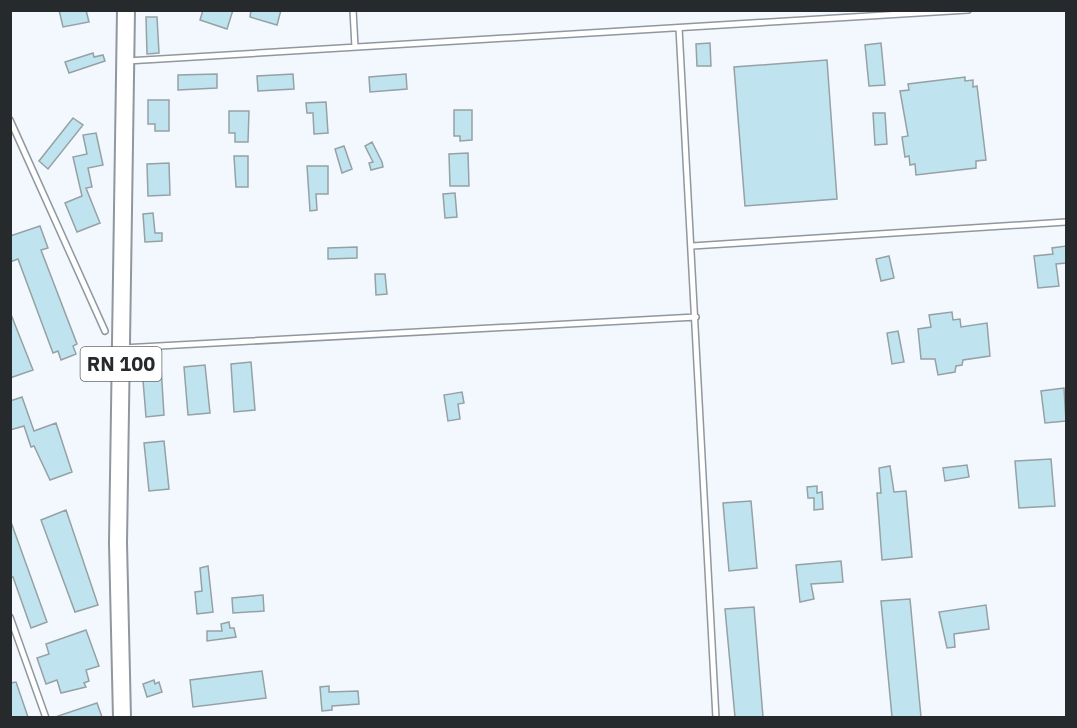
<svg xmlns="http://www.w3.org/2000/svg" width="1077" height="728" font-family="'IBM Plex Sans',sans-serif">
<rect width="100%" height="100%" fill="#f2f8fe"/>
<path fill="#bfe4ef" stroke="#96a1a4" stroke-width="1.5" d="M59 10H86L89 22 63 27Z
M203 10H233L227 29 200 20Z
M251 10H281L277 25 250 17Z
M146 17H157L159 53 147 54Z
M710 43 711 66H697L696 44Z
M881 43 885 85 869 86 865 45Z
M93 53 94 57 103 55 105 61 69 73 65 62Z
M827 60 837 199 745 206 734 67Z
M217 74V88L178 90V75Z
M293 74 294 89 258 91 257 76Z
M406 74 407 89 370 92 369 77Z
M965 77V81L973 80V87L977 86 986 160 976 161V168L916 175 915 164 910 165 909 156 905 157 902 137 908 136 900 91 909 90 908 84Z
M148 100H169V131H155V124H148Z
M326 102 328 133 314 134 313 113H307L306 103Z
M454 110H472V140L460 141V136H454Z
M229 111H249L248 142H235V133H229Z
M873 113H885L887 144 875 145Z
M73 118 83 125 48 169 39 161Z
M96 133 103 165 88 168 92 187 86 188 100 223 77 232 65 203 82 196 73 157 87 154 83 135Z
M372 142 382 162 383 167 371 170 369 163 373 162 365 146Z
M344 146 352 169 342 173 335 149Z
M468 153 469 186H450L449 154Z
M234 156H248V187H236Z
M169 163 170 195 148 196 147 164Z
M307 166H328V194H316L317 210 310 211Z
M455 193 457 217 445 218 443 194Z
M153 213 155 233H162V241L145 242 143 214Z
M40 226 48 248 41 250 77 344 73 346 76 354 61 360 58 351 53 353 18 259 10 262V236Z
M1066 246V263L1056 264 1059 286 1038 288 1034 256 1053 254 1052 248Z
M357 247V258L328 259V248Z
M889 256 894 278 881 281 876 259Z
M375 274H385L387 294 376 295Z
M10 312 33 370 10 378Z
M952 312 953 320 960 319 961 327 987 323 990 356 963 360 962 365 956 366 955 372 938 375 935 359H921L918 329 931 327 929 315Z
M898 331 904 362 892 364 887 333Z
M251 362 255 410 234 412 231 364Z
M205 365 210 413 188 415 184 367Z
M161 367 164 415 146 417 142 368Z
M1064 388 1066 421 1045 423 1041 391Z
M462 392 464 403 458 404 460 419 448 421 444 395Z
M22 397 34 431 56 423 72 472 50 480 34 446 31 447 24 426 10 430V401Z
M164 441 169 489 149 491 144 443Z
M1051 459 1055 506 1019 508 1015 461Z
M967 465 969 477 945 481 943 468Z
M890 466 894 492 906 491 912 557 882 560 877 493H881L879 468Z
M817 486V493L822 492 823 509 814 510V498H808L807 487Z
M751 501 757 568 729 571 723 503Z
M66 510 98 605 75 612 41 520Z
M11 522 47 622 31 628 13 577 10 578Z
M841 561 843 582 811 584 814 599 800 602 796 565Z
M208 566 213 612 197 614 195 592 202 591 200 568Z
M263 595 264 611 233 613 232 598Z
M910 599 921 717H892L881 601Z
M986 605 989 629 954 634 955 647 947 648 939 612Z
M754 607 763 717H735L725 609Z
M229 622 230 628H234L236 637 207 641V631H222L221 624Z
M86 630 99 666 86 670 89 681 84 683 86 687 61 693 57 680 46 684 37 658 49 654 46 644Z
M262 671 266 698 193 707 190 680Z
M154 680 155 684 159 682 162 692 147 697 143 684Z
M16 682 28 717H10V683Z
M329 686V692L358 691 359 704 332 706V710L322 711 320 687Z
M97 703 102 717H59L58 716Z"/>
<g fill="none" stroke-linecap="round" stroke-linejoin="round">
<defs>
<path id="service" d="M353 10 355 47
M679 28 716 718
M127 61 968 10
M10 120 105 331
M692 246 1066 222
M122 348 696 317
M10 617 46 718"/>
<path id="primary" d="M122 718 118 543 126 10"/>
</defs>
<use href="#service" stroke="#90979e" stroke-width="8"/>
<use href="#primary" stroke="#90979e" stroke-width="20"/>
<use href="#service" stroke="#fff" stroke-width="5"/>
<use href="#primary" stroke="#fff" stroke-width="16"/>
</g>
<g text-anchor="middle" stroke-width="4.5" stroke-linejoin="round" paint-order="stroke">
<rect fill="#fff" stroke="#686a6c" stroke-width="1.5" x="80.5" y="347" width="81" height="34" rx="4.5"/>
<g font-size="20" font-weight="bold" fill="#272a2d">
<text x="121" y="371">RN 100</text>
</g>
</g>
<rect width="1077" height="728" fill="none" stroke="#272a2d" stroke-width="24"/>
</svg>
